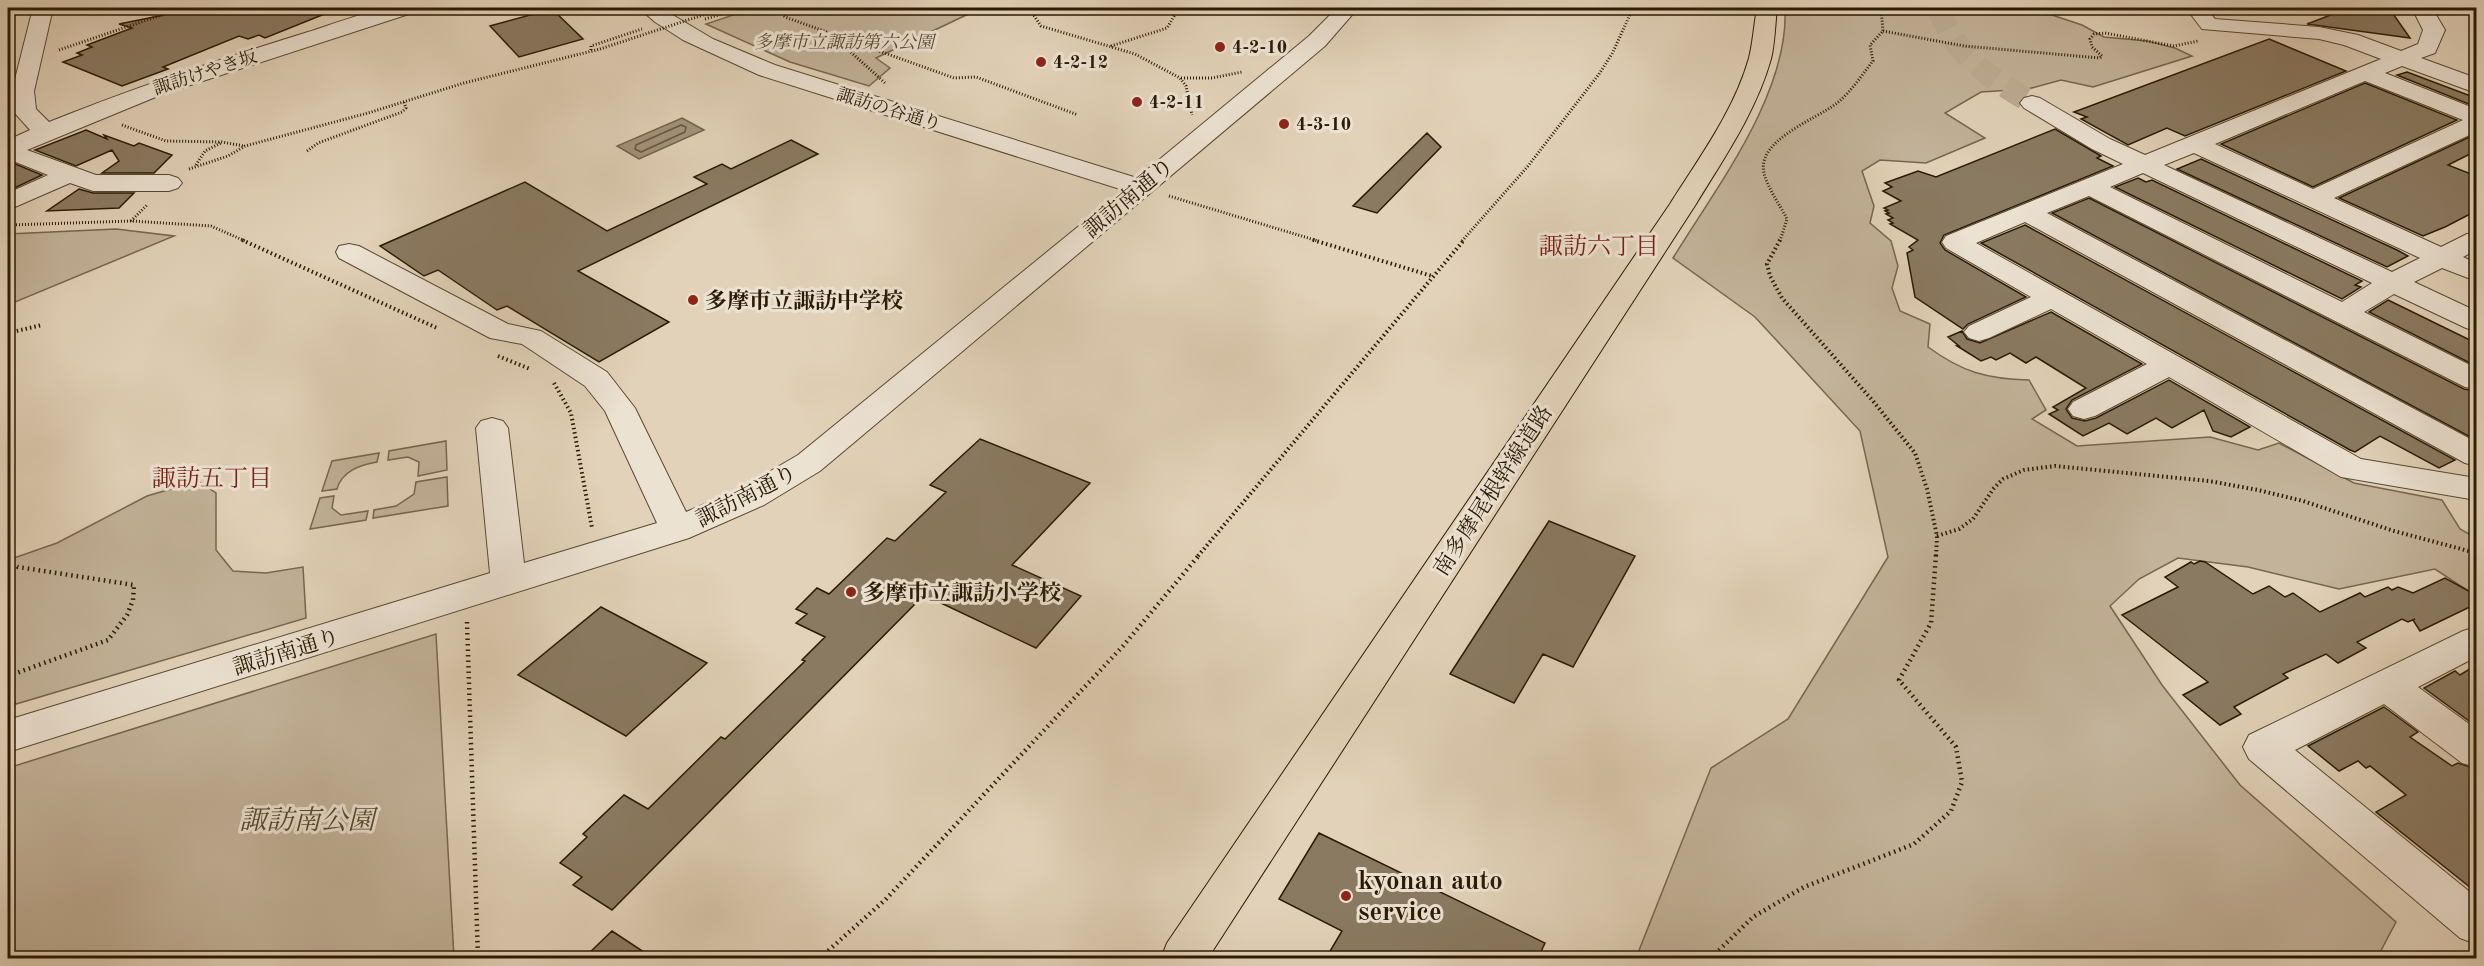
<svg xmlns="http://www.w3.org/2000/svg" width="2484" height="966" font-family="'Old Standard TT','Noto Serif JP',serif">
<rect width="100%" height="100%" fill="#e2d2b9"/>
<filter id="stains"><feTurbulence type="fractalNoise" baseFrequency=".00333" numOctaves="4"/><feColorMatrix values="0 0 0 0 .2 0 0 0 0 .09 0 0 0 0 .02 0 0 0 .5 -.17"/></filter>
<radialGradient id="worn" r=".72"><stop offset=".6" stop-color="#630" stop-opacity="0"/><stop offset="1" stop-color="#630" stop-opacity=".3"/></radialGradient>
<path fill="#c3b39a" stroke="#76664e" stroke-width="1.5" d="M754 8H981L876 58 890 68 869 86 790 62 706 24Z
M1785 8H1938L1954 14 1996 10 2052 15 2082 25 2104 37 2147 41 2175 48 2192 56 2093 87 2061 80 2028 89 1981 92 1945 113 1985 138 1926 163 1880 160 1862 171 1874 206 1870 223 1891 241 1898 266 1892 288 1900 311 1930 324 1928 347C1962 372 1987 379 2029 380L2046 410 2032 419 2077 446 2210 437 2258 450 2279 443 2354 483 2442 500 2460 529 2476 538V596L2435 569 2339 589 2248 567 2178 558 2139 579 2110 606 2162 685 2240 785 2396 922 2377 958H1636L1711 768 1788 719 1888 557 1860 431 1755 317 1673 258C1717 186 1789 94 1785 8Z
M116 229 174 236 8 305V234Z
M446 441 447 470 418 476 419 462 408 457 388 460 389 451Z
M379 453 377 462C360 465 342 471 337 489L322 491 332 461Z
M447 477 448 506 373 518 374 510 396 506 414 494 416 482Z
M198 481 216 493V550L233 571 266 573 303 567 306 618 16 704 8 688V560L57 543 147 496Z
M334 496 332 508 341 515 368 511 366 520 310 529 320 498Z
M436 634 454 958H8V768Z"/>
<path fill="#a3937b" stroke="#73634b" stroke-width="1.5" d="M682 118 704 130 639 159 617 146Z"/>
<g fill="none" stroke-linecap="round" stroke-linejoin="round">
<path stroke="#66563f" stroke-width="1.5" d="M681 125 686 127 685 132 641 152 635 149 636 145Z"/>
</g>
<path fill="#8a7a62" stroke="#2a1a03" stroke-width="1.5" d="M199 8 337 9 265 38 259 35 248 39 239 36 163 67 168 69 122 86 63 62 82 55 77 53 92 47 87 45 132 28 119 24Z
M2349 8H2389L2410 38 2307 24Z
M552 9 583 39 519 57 490 26Z
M2269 39 2346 71 2185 136 2167 128 2128 145 2081 119 2087 117 2074 112Z
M2407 72 2476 98V107L2397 75Z
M2365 83 2457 120 2313 187 2221 144Z
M2055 129 2101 156 2097 158 2113 166 1944 235 1940 243 1945 250 2026 297 1968 324 1963 329 1915 297 1907 253 1913 250 1909 247 1918 240 1890 224 1893 223 1888 220 1893 218 1886 214 1889 213 1885 211 1888 210 1884 208 1901 201 1883 191 1892 187 1885 183 1918 171 1936 177Z
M86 130 107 139 104 135 134 146 139 143 172 155 154 173H102L119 161 112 150 76 166 35 150Z
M1427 133 1441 147 1377 213 1353 206Z
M2476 134V151L2448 165 2476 176V211L2445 227 2423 236 2339 198Z
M791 140 818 154 578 271 669 322 599 362 507 306 497 310 438 270 424 276 380 246 525 182 607 231 707 184 694 177 722 164 731 169Z
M2201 159 2397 250 2408 256 2387 267 2177 169Z
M8 161 42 175 8 191Z
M2138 178 2146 182 2152 180 2362 281 2355 285 2361 287 2342 299 2115 187Z
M79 189 93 193H134L119 208 47 211Z
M2089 198 2464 389 2476 391V440L2052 213Z
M2025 225 2455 460 2439 468 2380 436 2355 452 2350 450 1981 243Z
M2388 300 2476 343V366L2369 312Z
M2051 312 2142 364 2072 400 2066 409 2072 418 2085 421 2096 418 2169 380 2250 427 2231 437 2213 431 2204 410 2172 428 2156 418 2127 434 2109 423 2083 436 2049 414 2058 410 2053 407 2086 388 2036 357 2026 363 2010 353 1996 360 1991 357 1981 361 1957 346H1959L1948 337 1962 331 1967 339 1980 343Z
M980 439 1090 483 1012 565 1081 596 1036 648 924 595 612 910 573 885 582 877 560 863 587 837 583 834 624 795 648 809 721 737 725 739 805 661 802 660 825 637 796 623 807 614 796 609 817 588 829 594 887 538 895 541 946 492 930 485Z
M1549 521 1635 556 1573 667 1543 654 1514 703 1450 674Z
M2200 561 2205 562 2253 594 2269 586 2285 597 2293 593 2320 612 2360 593 2365 597 2388 587 2392 590 2398 587 2413 593 2445 578 2476 595V604L2420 631 2413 620 2415 619 2408 622 2402 619 2357 642 2366 648 2338 663 2326 654 2283 674 2288 678 2234 707 2241 714 2220 725 2183 695 2208 682 2122 615 2178 587 2165 577 2191 562 2194 564Z
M601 607 707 663 626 736 518 675Z
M2476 665V726L2424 688 2455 671 2460 675Z
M2384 707 2418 732 2410 737 2452 766 2458 763 2476 769V892L2376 812 2406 795 2370 766 2366 768 2358 761 2339 771 2308 746Z
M1319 833 1545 943 1538 958H1326L1342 931 1279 899Z
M612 931 653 958H584Z"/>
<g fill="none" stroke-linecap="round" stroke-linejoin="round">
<path stroke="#bdad95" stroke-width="23" stroke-dasharray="23 12" stroke-linecap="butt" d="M1939 8C1952 55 1993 79 2032 103"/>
<defs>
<path id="minor" d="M33 8H53L34 91 36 109 49 122C134 88 220 59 308 32 343 21 381 4 418 8L415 12 163 94 27 150 96 175H169L178 178 182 183 178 188 169 191H93L70 183 8 210V193L48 175 8 159V140L30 130 13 111 12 91Z
M639 8H661L713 39 775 65 1137 178 1309 36 1337 8H1358L1325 46 851 445 820 471 764 505 689 538 8 752V720L490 573 476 428 481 421 492 418 503 421 508 428 524 563 657 523 605 411 585 386 522 344 490 338 339 258 336 252 339 246 349 244 359 246 508 324 541 331 607 372 635 408 686 512 740 489 798 455 1123 190 759 75 683 40 655 22Z
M2186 8H2206L2215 19 2319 27 2358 35 2401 51 2418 44 2423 30 2412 8H2432L2445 30 2435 53 2421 58 2476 78V93L2402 66 2385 73 2476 109V132L2334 198 2441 247 2467 234 2476 232V250L2463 257 2476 263V281L2442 268 2414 282 2476 311V331L2466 328 2394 294 2364 312 2476 368V389L2465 387 2089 196 2047 213 2476 442V466L2465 463 2025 222 1976 243 2361 459 2476 478V500L2341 477 2169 377 2095 416 2084 419 2073 416 2068 409 2073 402 2147 364 2051 309 1989 338 1979 341 1969 338 1964 332 1969 326 2031 297 1946 248 1942 242 1946 236 2123 164 2092 149 2024 108 2020 103 2024 98 2032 96 2040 98 2110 139 2145 155 2381 59 2344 45 2319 39 2202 29ZM2365 81 2463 120 2313 189 2215 144ZM2194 153 2420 258 2392 272 2164 165ZM2143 173 2372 283 2342 302 2110 187Z
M2476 627V657L2418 687 2476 729V767L2462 763 2384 704 2295 750 2476 897V944L2460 938 2249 759 2243 747 2249 735 2463 631Z"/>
<path id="major" d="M1757 8H1777C1775 25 1775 43 1771 59 1756 112 1724 158 1696 204L1208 958H1161L1167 943 1670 204C1699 158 1734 111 1749 58 1753 42 1754 24 1757 8Z"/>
</defs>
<use href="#minor" stroke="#584830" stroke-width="2"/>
<use href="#major" stroke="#2a1a03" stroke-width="2"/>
<path stroke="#2a1a03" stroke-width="3" stroke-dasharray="1 2" stroke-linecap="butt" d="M787 8 781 13 785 17 954 78 976 77 1078 115
M1029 8 1041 26 1135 54 1180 78 1186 86 1192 115
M706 14 725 8
M705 19 742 8
M1883 31 1964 46 2100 58 2102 56 2092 47 2090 39 2094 34 2105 33 2174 46 2198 41
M833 36 885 83
M1111 46 1167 28 1179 8
M59 50 182 8
M591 50V46L642 29
M1181 78H1212L1242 72
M122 125 166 141 222 142 244 146
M307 151 318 143 402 112 406 108 404 102
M196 165 205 151 221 143
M189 169 228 156 245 146 368 113 464 83 600 49
M1169 196 1318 241
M131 221 147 205
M10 225 131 221 211 226 245 241
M1462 241 1528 166 1599 74 1612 54 1633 8
M1780 241 1787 219C1780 205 1768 189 1764 173 1756 140 1817 119 1837 103 1851 92 1862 75 1873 61L1870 45 1883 31 1881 8"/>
<path stroke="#2a1a03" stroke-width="4" stroke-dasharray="1.5 3" stroke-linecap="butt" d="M242 240 437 328
M1313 240 1432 276
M1780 240 1767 264 1770 276 1782 298 1873 401 1915 453 1927 489 1937 536 1936 556
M8 333 42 325
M498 356 530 369
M554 383 571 413 592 528
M1937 536 1959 529 1973 519 1994 488 2003 479 2024 470 2055 466 2209 481 2258 490 2303 501 2394 531 2476 553
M1198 556 1464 240"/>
<path stroke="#2a1a03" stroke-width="4.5" stroke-dasharray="1.5 4" stroke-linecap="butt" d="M8 560 18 567 134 585 133 600 127 615 108 640 8 676
M467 622 478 958
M820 958 885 900 1123 646 1200 554
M1711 958 1753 917 1804 887 1914 844 1951 811 1962 782 1956 747 1899 680 1931 623 1936 554"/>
<use href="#minor" fill="#ece2d2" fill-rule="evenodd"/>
<use href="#major" fill="#e2d2b9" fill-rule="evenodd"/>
<path stroke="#2a1a03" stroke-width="3" stroke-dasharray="1 2" stroke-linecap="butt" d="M600 49 706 14"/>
</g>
<g fill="#8f2418" stroke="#ece2d2" stroke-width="2">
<circle cx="1220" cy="47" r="6"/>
<circle cx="1041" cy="62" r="6"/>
<circle cx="1137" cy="102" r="6"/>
<circle cx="1284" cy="124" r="6"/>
<circle cx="693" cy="300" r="6"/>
<circle cx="851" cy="592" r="6"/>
<circle cx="1346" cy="896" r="6"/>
</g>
<g text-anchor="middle" stroke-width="6" stroke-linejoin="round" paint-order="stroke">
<g font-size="18" font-style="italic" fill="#584830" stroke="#ece2d2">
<text x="844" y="48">多摩市立諏訪第六公園</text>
</g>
<g font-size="18" font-weight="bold" fill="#2a1a03" stroke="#ece2d2" text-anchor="start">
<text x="1232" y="53">4-2-10</text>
<text x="1053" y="68">4-2-12</text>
<text x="1149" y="108">4-2-11</text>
<text x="1296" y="130">4-3-10</text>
</g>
<g font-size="18" fill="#2a1a03" stroke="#ece2d2">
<text transform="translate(205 72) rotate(-18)" y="6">諏訪けやき坂</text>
<text transform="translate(889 109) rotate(17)" y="6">諏訪の谷通り</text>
</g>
<g font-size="22" fill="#2a1a03" stroke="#ece2d2">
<text transform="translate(1128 197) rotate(-40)" y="8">諏訪南通り</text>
<text transform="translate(1492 490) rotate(-57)" y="8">南多摩尾根幹線道路</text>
<text transform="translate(746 495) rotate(-27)" y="8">諏訪南通り</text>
<text transform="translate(286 651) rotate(-17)" y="8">諏訪南通り</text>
</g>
<g font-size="22" font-weight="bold" fill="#2a1a03" stroke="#ece2d2" text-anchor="start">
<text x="705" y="308">多摩市立諏訪中学校</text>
<text x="863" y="600">多摩市立諏訪小学校</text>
</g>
<g font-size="24" fill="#7a1f14" stroke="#ece2d2">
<text x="1599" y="254">諏訪六丁目</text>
<text x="212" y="486">諏訪五丁目</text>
</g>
<g font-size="27" font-style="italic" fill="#584830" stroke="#ece2d2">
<text x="307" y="829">諏訪南公園</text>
</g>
<g font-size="27" font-weight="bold" fill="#2a1a03" stroke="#ece2d2" text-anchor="start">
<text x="1358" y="889">kyonan auto<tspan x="1358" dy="31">service</tspan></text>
</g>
</g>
<rect width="2484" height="966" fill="none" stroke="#e2d2b9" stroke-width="30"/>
<rect x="9" y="9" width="2466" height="948" fill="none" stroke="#2a1a03" stroke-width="3"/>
<rect x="15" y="15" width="2454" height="936" fill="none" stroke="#2a1a03" stroke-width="1.5"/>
<rect width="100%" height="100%" filter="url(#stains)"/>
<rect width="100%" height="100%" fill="url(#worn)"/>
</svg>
